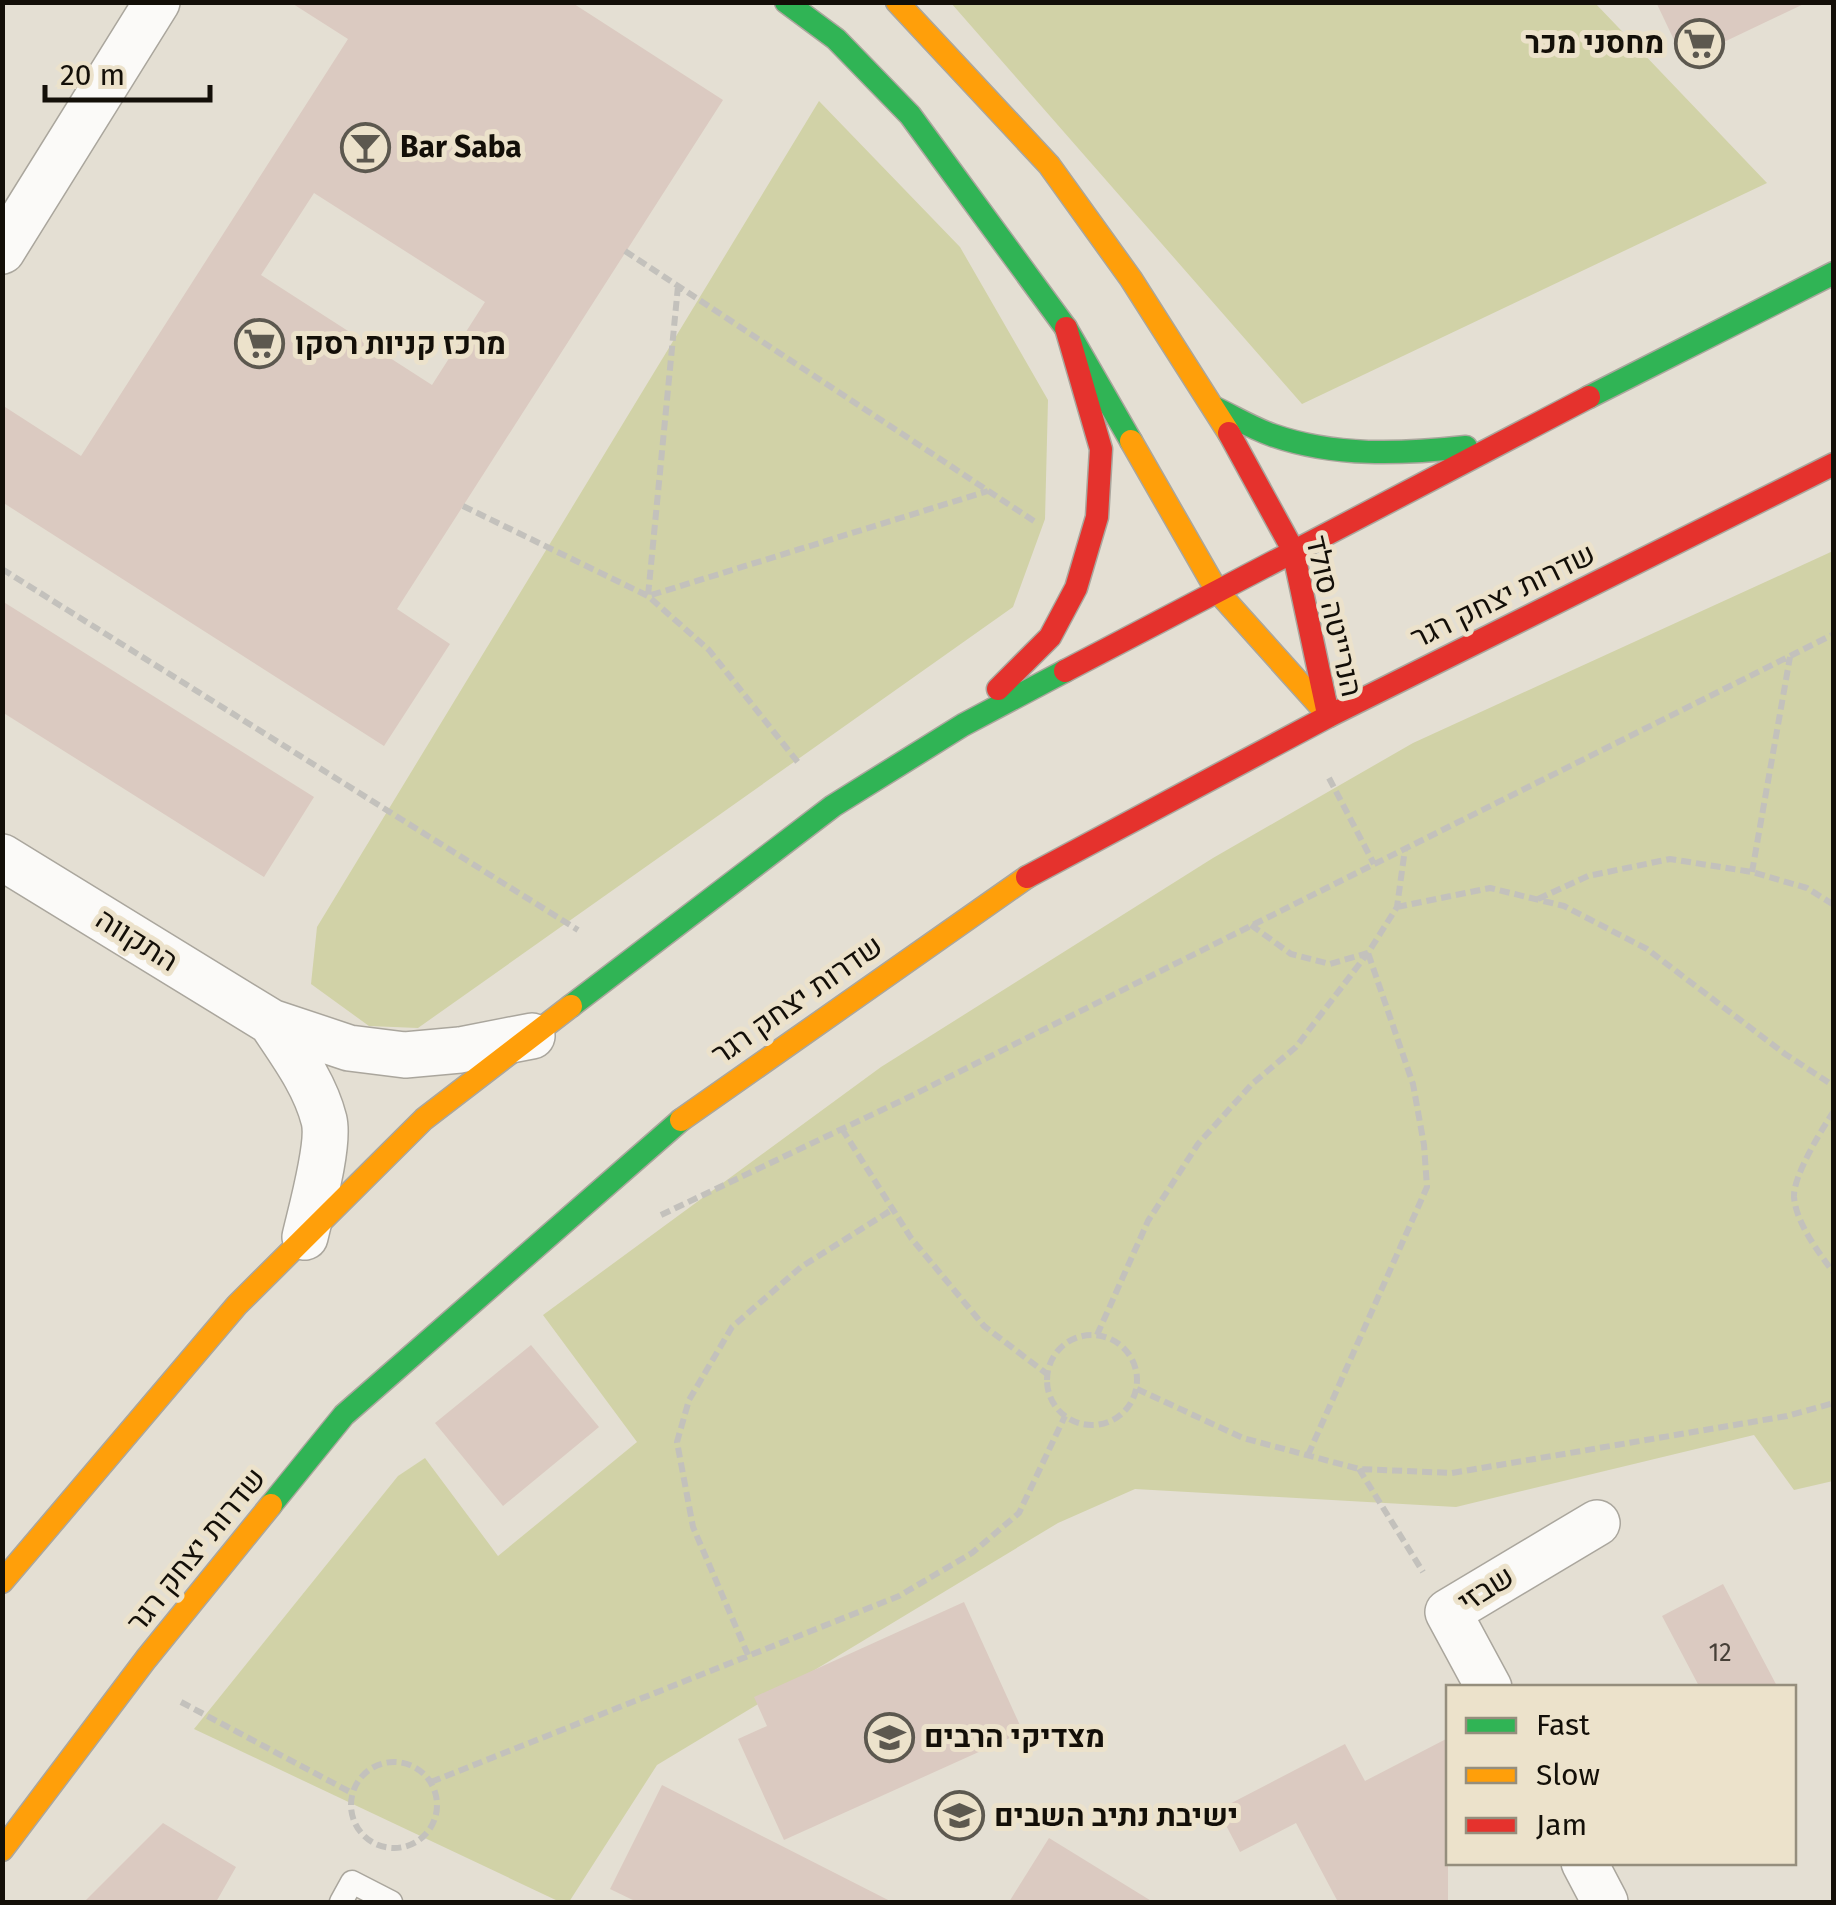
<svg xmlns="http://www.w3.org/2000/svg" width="1836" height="1905" font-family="'Fira Sans',Heebo,sans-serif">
<rect width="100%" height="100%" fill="#e4dfd3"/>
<path fill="#d1d2a7" d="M951 3H1595L1767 183 1302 404Z
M819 101 960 247 1048 400 1045 519 1013 607 418 1028 369 1026 311 984 317 927Z
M1833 551V1481L1794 1490 1754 1435 1456 1507 1135 1489 1058 1523 657 1765 569 1902H560L194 1729 398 1476 425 1458 498 1556 637 1442 543 1315 881 1067 1213 858 1413 743Z"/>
<path fill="#dbcac1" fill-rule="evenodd" d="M290 2H571L723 100 397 609 450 644 384 746 2 502V405L81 456 348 39ZM314 193 485 302 432 385 261 275Z
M1656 2H1808L1684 61Z
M2 601 314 797 264 877 2 712Z
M531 1345 599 1427 503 1506 435 1423Z
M1723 1584 1778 1688H1700L1662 1616Z
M964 1602 1023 1732 784 1840 738 1739 767 1726 754 1697Z
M1448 1738V1902H1338L1296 1823 1240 1852 1218 1810 1345 1744 1365 1781Z
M662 1785 774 1842 892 1902H637L610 1889Z
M163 1823 236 1867 216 1902H84Z
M1049 1838 1153 1902H1009Z"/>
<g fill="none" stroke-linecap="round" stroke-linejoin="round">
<defs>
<path id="lane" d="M341 1902 352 1882 391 1902"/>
<path id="street" d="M2 251 157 2
M2 857 271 1022 349 1048 405 1055 460 1050 532 1036
M271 1022C291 1052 315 1084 324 1120 330 1144 311 1211 305 1237
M1489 1688 1448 1612 1597 1523
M1584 1862 1605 1902"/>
<path id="fast" d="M786 2 836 39 910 115 1066 328 1131 441
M1589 397 1834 273
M1215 408C1234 417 1252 428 1272 435 1335 457 1401 454 1466 447
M571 1006 833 806 963 725 1065 671
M271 1505 344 1415 681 1120"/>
<path id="slow" d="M897 2 1049 165 1131 279 1229 433
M1131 441 1217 591 1329 716
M681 1120 1027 877
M2 1582 237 1305 424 1119 571 1006
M2 1850 146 1659 271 1505"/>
<path id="jam" d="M1229 433 1293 550 1328 714
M1065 671 1589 397
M998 689 1050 637 1076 588 1097 517 1101 449 1066 328
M1027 877 1329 716 1834 464"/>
</defs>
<use href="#lane" stroke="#aaa69d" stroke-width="25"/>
<use href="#street" stroke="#aaa69d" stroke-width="48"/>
<use href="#fast" stroke="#aaa69d" stroke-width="25"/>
<use href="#slow" stroke="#aaa69d" stroke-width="25"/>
<use href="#jam" stroke="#aaa69d" stroke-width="25"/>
<path stroke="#c3c1bc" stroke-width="6" stroke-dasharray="10 5" stroke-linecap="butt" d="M625 251 1037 523
M678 286 648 596 988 491
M463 506 648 596 709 650 800 765
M2 569 578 930
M1329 778 1374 864
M1752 872 1790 657
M1538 899 1588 876 1670 859 1752 872 1807 888 1834 905
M1397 907 1490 888 1564 906 1647 949 1785 1054 1834 1086
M1251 925 1291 954 1330 964 1368 953 1397 907 1405 849
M1834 1111C1822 1129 1793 1176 1794 1197 1796 1223 1819 1253 1834 1273
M842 1129 911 1238 984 1326 1047 1374
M661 1215 905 1099 1834 634
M1047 1380a45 45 0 1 1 90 0a45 45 0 1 1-90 0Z
M1097 1335 1148 1221 1198 1144 1252 1084 1296 1047 1367 954
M1137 1389 1243 1438 1359 1469 1452 1473 1787 1416 1834 1403
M1308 1455 1427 1187 1424 1145 1413 1084 1368 953
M1359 1469 1423 1572
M748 1655 693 1527 677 1442 689 1400 732 1327 801 1267 893 1209
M181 1702 352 1793
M351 1805a43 43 0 1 1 86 0a43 43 0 1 1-86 0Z
M431 1782 899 1596 972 1553 1019 1513 1065 1416"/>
<use href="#lane" stroke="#fbfaf8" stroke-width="22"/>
<use href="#street" stroke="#fbfaf8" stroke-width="45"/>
<use href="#fast" stroke="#30b455" stroke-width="22"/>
<use href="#slow" stroke="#ff9f0a" stroke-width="22"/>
<use href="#jam" stroke="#e5322d" stroke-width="22"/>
</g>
<defs>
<symbol id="supermarket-ring" viewBox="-11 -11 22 22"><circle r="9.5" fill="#ece2cb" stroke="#5c584f" stroke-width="1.5"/><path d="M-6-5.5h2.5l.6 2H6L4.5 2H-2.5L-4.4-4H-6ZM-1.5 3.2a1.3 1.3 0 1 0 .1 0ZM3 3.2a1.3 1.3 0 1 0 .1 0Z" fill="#5c584f"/></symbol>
<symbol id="bar-ring" viewBox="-11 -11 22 22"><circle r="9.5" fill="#ece2cb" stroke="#5c584f" stroke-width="1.5"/><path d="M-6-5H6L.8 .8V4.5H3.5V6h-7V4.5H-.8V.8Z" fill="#5c584f"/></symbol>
<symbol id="school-ring" viewBox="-11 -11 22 22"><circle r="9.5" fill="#ece2cb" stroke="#5c584f" stroke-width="1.5"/><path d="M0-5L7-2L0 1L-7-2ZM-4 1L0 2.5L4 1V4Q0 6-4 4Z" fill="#5c584f"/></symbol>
</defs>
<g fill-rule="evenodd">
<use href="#supermarket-ring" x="1672" y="16" width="55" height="55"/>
<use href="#bar-ring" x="338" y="120" width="55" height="55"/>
<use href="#supermarket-ring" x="232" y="316" width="55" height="55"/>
<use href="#school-ring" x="862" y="1710" width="55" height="55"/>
<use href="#school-ring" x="932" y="1788" width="55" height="55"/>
</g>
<g text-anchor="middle" stroke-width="10" stroke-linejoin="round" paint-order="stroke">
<g font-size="25" fill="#463f37">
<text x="1720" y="1661">12</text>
</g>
<g font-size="30" font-weight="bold" fill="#130f08" stroke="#ece2cb" text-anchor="start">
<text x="1664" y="53" text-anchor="end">מחסני מכר</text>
<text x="400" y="157">Bar Saba</text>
<text x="295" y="354">מרכז קניות רסקו</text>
<text x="924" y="1747">מצדיקי הרבים</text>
<text x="994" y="1826">ישיבת נתיב השבים</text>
</g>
<g font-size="30" fill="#130f08" stroke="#ece2cb">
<text transform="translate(1503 596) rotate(-26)" y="10">שדרות יצחק רגר</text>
<text transform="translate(1334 616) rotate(77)" y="10">הנרייטה סולד</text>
<text transform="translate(137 940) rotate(32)" y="10">התקווה</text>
<text transform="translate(797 1000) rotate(-35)" y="10">שדרות יצחק רגר</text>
<text transform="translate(196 1550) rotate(-51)" y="10">שדרות יצחק רגר</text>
<text transform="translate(1486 1589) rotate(-32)" y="10">שבזי</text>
</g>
</g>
<rect width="1836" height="1905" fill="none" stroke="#130f08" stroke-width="10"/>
<rect x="1446" y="1685" width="350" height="180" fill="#ece2cb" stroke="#958e7d" stroke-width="2.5"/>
<rect x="1466" y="1718" width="50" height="15" fill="#30b455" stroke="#958e7d" stroke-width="2.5"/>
<text x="1536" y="1735" font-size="30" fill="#130f08">Fast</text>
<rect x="1466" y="1768" width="50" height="15" fill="#ff9f0a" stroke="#958e7d" stroke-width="2.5"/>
<text x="1536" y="1785" font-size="30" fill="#130f08">Slow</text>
<rect x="1466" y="1818" width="50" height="15" fill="#e5322d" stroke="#958e7d" stroke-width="2.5"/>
<text x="1536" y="1835" font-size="30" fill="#130f08">Jam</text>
<path d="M45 85v15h165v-15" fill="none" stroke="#130f08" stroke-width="5"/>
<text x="60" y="85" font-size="30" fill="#130f08" stroke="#ece2cb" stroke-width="8" paint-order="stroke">20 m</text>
</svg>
